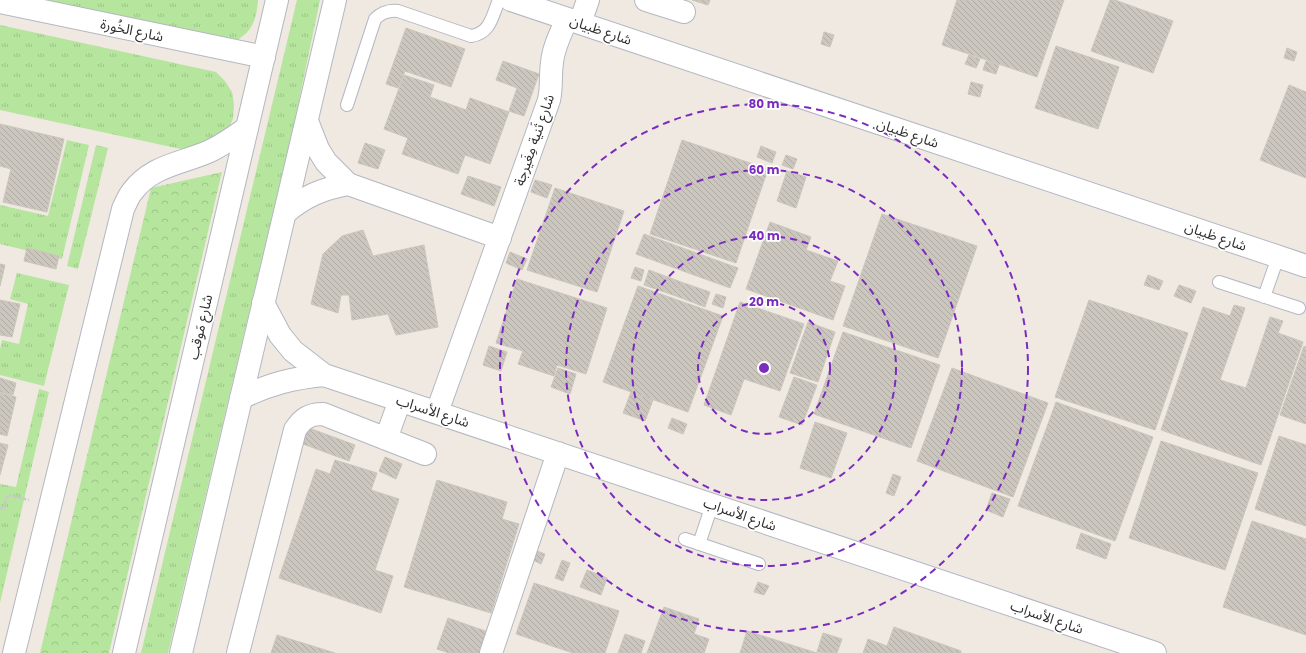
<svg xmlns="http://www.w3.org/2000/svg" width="1306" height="653" font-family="Poppins,'Noto Sans Arabic',sans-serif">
<defs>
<pattern id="grass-tufts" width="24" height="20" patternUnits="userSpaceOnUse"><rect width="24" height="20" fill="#b6e59e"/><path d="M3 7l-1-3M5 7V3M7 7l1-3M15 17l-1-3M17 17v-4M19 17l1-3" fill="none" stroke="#9dc588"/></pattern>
<pattern id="forest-crowns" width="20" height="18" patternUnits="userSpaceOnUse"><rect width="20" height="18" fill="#b6e59e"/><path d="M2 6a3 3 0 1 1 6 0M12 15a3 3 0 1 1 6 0" fill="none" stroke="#9dc588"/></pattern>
<pattern id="building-back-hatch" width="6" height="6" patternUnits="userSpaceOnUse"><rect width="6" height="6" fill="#cbc7bf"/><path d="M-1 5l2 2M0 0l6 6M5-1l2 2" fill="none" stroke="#afaba4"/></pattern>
</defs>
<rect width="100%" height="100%" fill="#efe9e1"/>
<path fill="url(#grass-tufts)" d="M0 0H258V1C256 25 249 35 228 45Z
M297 0H320L294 124 168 653H141Z
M0 25 216 72 225 81 232 92 234 105 233 118 228 131 190 151 0 110Z
M67 140 89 145 62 259 0 244V205L48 216Z
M96 145 108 148 78 269 67 266Z
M17 273 69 285 44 386 0 375V349L2 340 19 344 28 304 10 299Z
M39 389 49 392 0 603V484L16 487Z"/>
<path fill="url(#forest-crowns)" d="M222 172 109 653H40L151 188Z"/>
<path fill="url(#building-back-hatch)" stroke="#cbc5ba" d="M692 0H710L708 5Z
M957 0H1064L1037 77 942 45Z
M1110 0H1115L1173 21 1153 73 1091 51Z
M406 28 465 49 451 87 405 71 398 88 386 84Z
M824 32 834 35 830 47 821 44Z
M1056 46 1119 67 1098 129 1035 108Z
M1287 48 1297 52 1294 61 1284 58Z
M969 55 980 59 976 68 965 64Z
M503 61 539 74 524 116 509 111 517 88 496 80Z
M986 61 999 65 996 74 983 70Z
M404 75 434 85 430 97 466 110 470 98 509 112 490 164 465 155 458 174 402 154 408 138 384 129Z
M971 82 983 85 980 97 968 94Z
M1289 85 1306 92V178L1260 160Z
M0 124 64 139 47 212 3 202 11 169 0 166Z
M682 140 768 169 736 263 650 234Z
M365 143 385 150 378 169 358 163Z
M761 146 776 152 772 163 757 157Z
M786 155 797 159 793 169 782 165Z
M787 171 806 177 796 208 777 201Z
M468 176 501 187 494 206 461 194Z
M535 180 552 185 547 198 531 192Z
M555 188 624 211 597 292 527 270Z
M882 214 977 246 938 358 843 326Z
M770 222 811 237 806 250 838 261 830 281 845 286 833 320 746 289Z
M363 230 373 256 424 245 438 327 396 335 388 314 352 320 349 295H341L338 313 311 304 323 254 342 236Z
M644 234 738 268 730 288 636 254Z
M27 248 59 256 56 269 24 261Z
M510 252 527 259 522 270 506 263Z
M0 264 5 265 0 286Z
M635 267 644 270 641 281 631 278Z
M649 270 681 282 676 296 644 285Z
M1148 275 1163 281 1159 290 1144 285Z
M517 279 607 308 586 374 557 365 554 376 518 364 523 351 496 343Z
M681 282 710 292 705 307 676 296Z
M1179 285 1196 291 1191 303 1174 296Z
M638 286 723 316 688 412 603 382Z
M716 294 726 297 723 308 712 304Z
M0 300 20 304 12 337 0 335Z
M1089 300 1188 333 1155 430 1055 397Z
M740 302 804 324 780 391 744 379 731 415 704 405Z
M1234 305 1245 308 1220 380 1246 388 1270 317 1283 321 1278 333 1303 342 1261 465 1161 430 1203 307 1230 316Z
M808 322 835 332 818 382 790 373Z
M843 332 940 365 911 448 814 414Z
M489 346 507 352 501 371 483 365Z
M1304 346 1306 347V424L1280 415Z
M558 368 576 374 570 394 551 387Z
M952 368 1048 403 1013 497 917 461Z
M794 377 817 385 802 425 779 417Z
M0 378 16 383 13 395 0 392Z
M631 392 653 400 645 421 623 413Z
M0 393 16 397 7 436 0 434Z
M1056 402 1153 437 1115 541 1018 506Z
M672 418 687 424 683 434 668 428Z
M815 422 847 433 831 478 800 468Z
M309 428 355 445 349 461 303 444Z
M1279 436 1306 445V526L1255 509Z
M1161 441 1258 473 1225 570 1129 538Z
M0 443 8 445 0 475Z
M385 457 402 464 396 479 379 471Z
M335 460 377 473 371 490 399 499 375 570 393 576 381 613 279 578 316 469 330 474Z
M893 474 901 477 894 496 886 493Z
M437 480 507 502 502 519 519 524 491 613 404 587Z
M992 493 1010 499 1003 517 986 510Z
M1252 521 1306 539V635L1223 607Z
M1081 533 1111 544 1106 559 1076 548Z
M537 551 545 554 541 564 533 560Z
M562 560 570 563 563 581 555 578Z
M587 570 607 578 601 595 580 587Z
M758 582 769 586 764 595 754 592Z
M534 583 619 611 605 653H573L516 634Z
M664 607 699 619 694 634 709 639 704 653H647Z
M448 618 491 633 484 653H449L437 649Z
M894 627 961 651V653H863L868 639 887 646Z
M747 631 817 653H740Z
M823 633 842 639 837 653 817 652Z
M625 634 645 641 641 653H618Z
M277 635 335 653H271Z"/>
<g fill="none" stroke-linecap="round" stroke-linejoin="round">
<defs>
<path id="service" d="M347 105 375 19C382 12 389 10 398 11L471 36C491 33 492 16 499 0
M1219 282 1299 308
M1264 297 1278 257
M685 539 759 564
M699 544 712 505"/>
<path id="minor" d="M511 0 1306 266
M646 0 684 12
M0 2 264 57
M580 23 588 0
M307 121 318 149 326 162 348 184 500 238
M285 213C305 196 322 189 348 184
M263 303 280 335 293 351 324 375 1155 653
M241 398C269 384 293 378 324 375
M437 412 549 100C552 88 550 76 552 63 553 48 561 33 567 19
M386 439 400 400
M14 653 123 209C126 203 128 197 132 192 152 165 181 164 210 151 223 145 235 136 247 128
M238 653 295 430C302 419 309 414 323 414L425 454
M491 653 558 453"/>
<path id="secondary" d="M124 653 277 0
M181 653 335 0"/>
</defs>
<use href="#service" stroke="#b4b7c1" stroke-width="14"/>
<use href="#minor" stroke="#b4b7c1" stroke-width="24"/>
<use href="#secondary" stroke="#b4b7c1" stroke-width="24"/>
<path stroke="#c9c9c9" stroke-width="2.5" stroke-dasharray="3 2" stroke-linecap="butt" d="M0 508 4 509 7 495 29 500"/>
<use href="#service" stroke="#fff" stroke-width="12"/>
<use href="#minor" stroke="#fff" stroke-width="22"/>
<use href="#secondary" stroke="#fff" stroke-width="22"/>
</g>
<g fill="none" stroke="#7b2cbf" stroke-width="2" stroke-dasharray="7 5">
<circle cx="764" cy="368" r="66"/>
<circle cx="764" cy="368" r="132"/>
<circle cx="764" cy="368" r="198"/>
<circle cx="764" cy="368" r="264"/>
</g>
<g text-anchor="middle" stroke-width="3.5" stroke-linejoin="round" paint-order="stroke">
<g font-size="14" fill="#2e2e2e" stroke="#fff">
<text transform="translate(132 30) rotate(12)" y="5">شارع الخُورة</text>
<text transform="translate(601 30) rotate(19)" y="5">شارع ظبيان</text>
<text transform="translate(908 133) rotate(19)" y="5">شارع ظبيان</text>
<text transform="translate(534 140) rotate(-71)" y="5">شارع ثَنية مِغَيرجة</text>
<text transform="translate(1216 236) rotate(19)" y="5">شارع ظبيان</text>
<text transform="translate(200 327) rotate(-77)" y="5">شارع مَوقب</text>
<text transform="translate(433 411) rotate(18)" y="5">شارع الأسراب</text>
<text transform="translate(740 514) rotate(19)" y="5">شارع الأسراب</text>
<text transform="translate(1047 617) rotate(19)" y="5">شارع الأسراب</text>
</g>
</g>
<circle cx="764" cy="368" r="6" fill="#7b2cbf" stroke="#fff" stroke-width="2"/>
<g font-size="12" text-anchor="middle" font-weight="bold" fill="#7b2cbf" stroke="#fff" stroke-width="3.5" stroke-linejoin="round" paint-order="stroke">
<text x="764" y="108">80 m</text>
<text x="764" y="174">60 m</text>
<text x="764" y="240">40 m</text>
<text x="764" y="306">20 m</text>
</g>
</svg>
